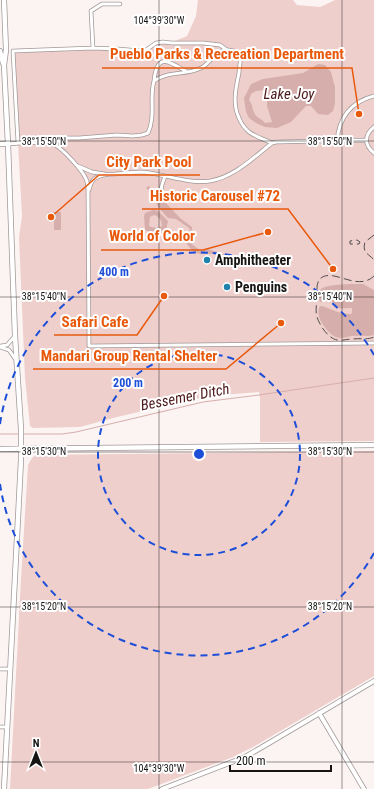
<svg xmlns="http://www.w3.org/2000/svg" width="374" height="789" font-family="'Roboto Condensed',sans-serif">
<rect width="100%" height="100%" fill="#fbf4f3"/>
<path fill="#efcfcc" d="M198 0H293L297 5 320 7 335 0H374V441L260 442V398L259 392 208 396 117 417 80 427 33 428 30 426 25 378 19 237 22 216 13 51 93 48 146 50 156 43H170L187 36 196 16Z
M374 451V676L253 747 233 757 148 789H10L21 579 28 465 32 458 36 455Z"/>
<path fill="#d6aeab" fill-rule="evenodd" d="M318 64 325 65 331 72 335 87V104L333 111 328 115 318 114 311 106H306L291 122 277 128 265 127 256 123 249 118 246 112 244 98 251 84 263 79 303 73ZM263 90 269 95 267 101V106L272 122 265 123C262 119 255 117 254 112 251 106 254 107 249 100L251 94 256 91Z
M148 186 154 190 180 218 192 227V229L188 239 189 242 201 251 208 249 226 255 233 260 231 263C225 259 219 256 213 254 208 253 202 255 197 253 194 252 193 251 191 249 184 242 184 238 190 230L189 228 176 219 168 218 159 208 155 201 157 198 146 188Z
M153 210 158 211 168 221 166 230C158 236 154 234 145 230L144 216 145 213ZM154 215C159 217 162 220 162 226L157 228 151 227 149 226 150 217Z
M48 212H61V230H54V218H48Z
M359 284H363L374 290V335C367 337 359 335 352 336 346 337 342 339 336 337 333 336 331 334 329 332 323 325 315 316 320 306 325 306 329 309 333 310 339 313 345 314 351 314L352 313V308H350C345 308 338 310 334 305 333 304 332 301 331 300L326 302H320C318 298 317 293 320 290 324 284 351 284 359 284Z"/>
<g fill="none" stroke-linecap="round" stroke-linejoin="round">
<path stroke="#d6aeab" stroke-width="1" d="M0 434H19
M23 434H62L76 432 203 402 259 395 374 378"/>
<defs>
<path id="street" d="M93 48 91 11 102 4H120
M154 81C157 51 170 62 187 72
M374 127C364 135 364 145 374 153
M337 141C339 117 351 102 374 96
M18 143 13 51 93 48 118 49 141 51 146 50 156 43 163 42 172 43H203L220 45 227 50
M8 144C21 143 42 140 55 145 63 149 83 171 86 179 88 183 88 188 88 192L89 346 374 343
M55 145 59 139 65 138H79L117 135 133 136 142 135 148 133C156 116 149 97 154 81 170 70 185 76 201 68 209 64 212 55 222 51 229 49 237 50 240 58 241 62 239 68 239 73 236 87 232 104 239 118 246 135 257 136 272 143
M78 166 92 172 105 174
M89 190C90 186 91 182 94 179 99 175 108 174 115 174 124 173 133 172 142 172 165 174 187 184 210 181 234 177 253 158 272 143L276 142 366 140
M164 198C159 189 162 185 165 176
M1 346 7 345 15 336
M0 347 9 350 16 360
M0 669H10
M0 727H7"/>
<path id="secondary" d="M0 144H8
M319 713 364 789
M162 789 245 757 264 746 374 681"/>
<path id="primary" d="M4 0 6 50 4 65 8 144 15 336 21 429V460L4 789
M0 51 3 63
M0 449 374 445"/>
</defs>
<use href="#street" stroke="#a09998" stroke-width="4.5"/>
<use href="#secondary" stroke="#a09998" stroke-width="5.5"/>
<use href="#primary" stroke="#a09998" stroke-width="6"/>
<use href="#street" stroke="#fff" stroke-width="3"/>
<use href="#secondary" stroke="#fff" stroke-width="4"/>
<use href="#primary" stroke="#fff" stroke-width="4.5"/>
<path stroke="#504d4c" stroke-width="1" stroke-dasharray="8 4" stroke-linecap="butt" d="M374 235 365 242C362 253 368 253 374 260
M357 240 360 242 359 244H350V241Z
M374 276C357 292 334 268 321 278 316 282 317 290 317 296 317 302 315 311 317 317 320 326 328 338 337 340 342 341 347 339 353 339 360 338 367 340 374 337"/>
</g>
<path fill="none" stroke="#171514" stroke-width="1" stroke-opacity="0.45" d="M159 0V789M342 0V789M0 141H374M0 297H374M0 452H374M0 607H374M0 762H374"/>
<g fill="none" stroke="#1d4ed8" stroke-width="2" stroke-dasharray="7 5">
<circle cx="199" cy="454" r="101"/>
<path d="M374 553A201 201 0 0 1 0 484M0 424A201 201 0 0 1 374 355"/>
</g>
<g fill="#2083ad" stroke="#fff" stroke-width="1.5">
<circle cx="207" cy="260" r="4"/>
<circle cx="227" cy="287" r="4"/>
</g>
<g text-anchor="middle" stroke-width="4" stroke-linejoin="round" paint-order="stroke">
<g font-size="14" font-weight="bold" fill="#171514" stroke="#fff" text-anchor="start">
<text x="215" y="265">Amphitheater</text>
<text x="235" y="292">Penguins</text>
</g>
<g font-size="15" font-style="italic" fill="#4c191a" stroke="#fff">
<text x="289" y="99">Lake Joy</text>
<text transform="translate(185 397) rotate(-11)" y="5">Bessemer Ditch</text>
</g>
</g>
<g font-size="10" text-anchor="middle" fill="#171514" stroke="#fff" stroke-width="4" stroke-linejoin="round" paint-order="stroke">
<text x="159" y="24">104°39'30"W</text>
<text x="44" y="145">38°15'50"N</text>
<text x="330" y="145">38°15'50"N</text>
<text x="44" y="300">38°15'40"N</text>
<text x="330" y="300">38°15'40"N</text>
<text x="44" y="455">38°15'30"N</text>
<text x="330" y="455">38°15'30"N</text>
<text x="44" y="610">38°15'20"N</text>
<text x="330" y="610">38°15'20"N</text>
<text x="159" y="772">104°39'30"W</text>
</g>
<circle cx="199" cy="454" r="6" fill="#1d4ed8" stroke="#fff" stroke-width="2"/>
<g font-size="12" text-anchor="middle" font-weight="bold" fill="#1d4ed8" stroke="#fff" stroke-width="4" stroke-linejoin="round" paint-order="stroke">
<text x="114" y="276">400 m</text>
<text x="128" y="387">200 m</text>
</g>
<path fill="none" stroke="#e8590c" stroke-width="1.5" d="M359 114L352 68H102M51 217L99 175H200M333 269L288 209H142M268 232L203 250H101M164 296L137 335H54M281 323L226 369H33"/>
<g fill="#e8590c" stroke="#fff" stroke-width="1.5">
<circle cx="359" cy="114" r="4"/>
<circle cx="51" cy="217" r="4"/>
<circle cx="333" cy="269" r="4"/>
<circle cx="268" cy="232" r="4"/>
<circle cx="164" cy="296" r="4"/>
<circle cx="281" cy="323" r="4"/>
</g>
<g font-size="15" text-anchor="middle" font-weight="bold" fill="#e8590c" stroke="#fff" stroke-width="4" stroke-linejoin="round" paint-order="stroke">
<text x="227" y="59">Pueblo Parks &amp; Recreation Department</text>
<text x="149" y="167">City Park Pool</text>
<text x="215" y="201">Historic Carousel #72</text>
<text x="152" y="241">World of Color</text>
<text x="95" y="327">Safari Cafe</text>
<text x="129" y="361">Mandari Group Rental Shelter</text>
</g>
<g transform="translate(36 753)" stroke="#ffffff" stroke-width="3" paint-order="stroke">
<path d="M0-3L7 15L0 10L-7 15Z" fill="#171514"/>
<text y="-6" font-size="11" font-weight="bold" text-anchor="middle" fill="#171514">N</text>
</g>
<path d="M230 765v6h101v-6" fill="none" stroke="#171514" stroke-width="2"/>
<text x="236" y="765" font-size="12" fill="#171514" stroke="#ffffff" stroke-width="3" paint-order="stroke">200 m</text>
</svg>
